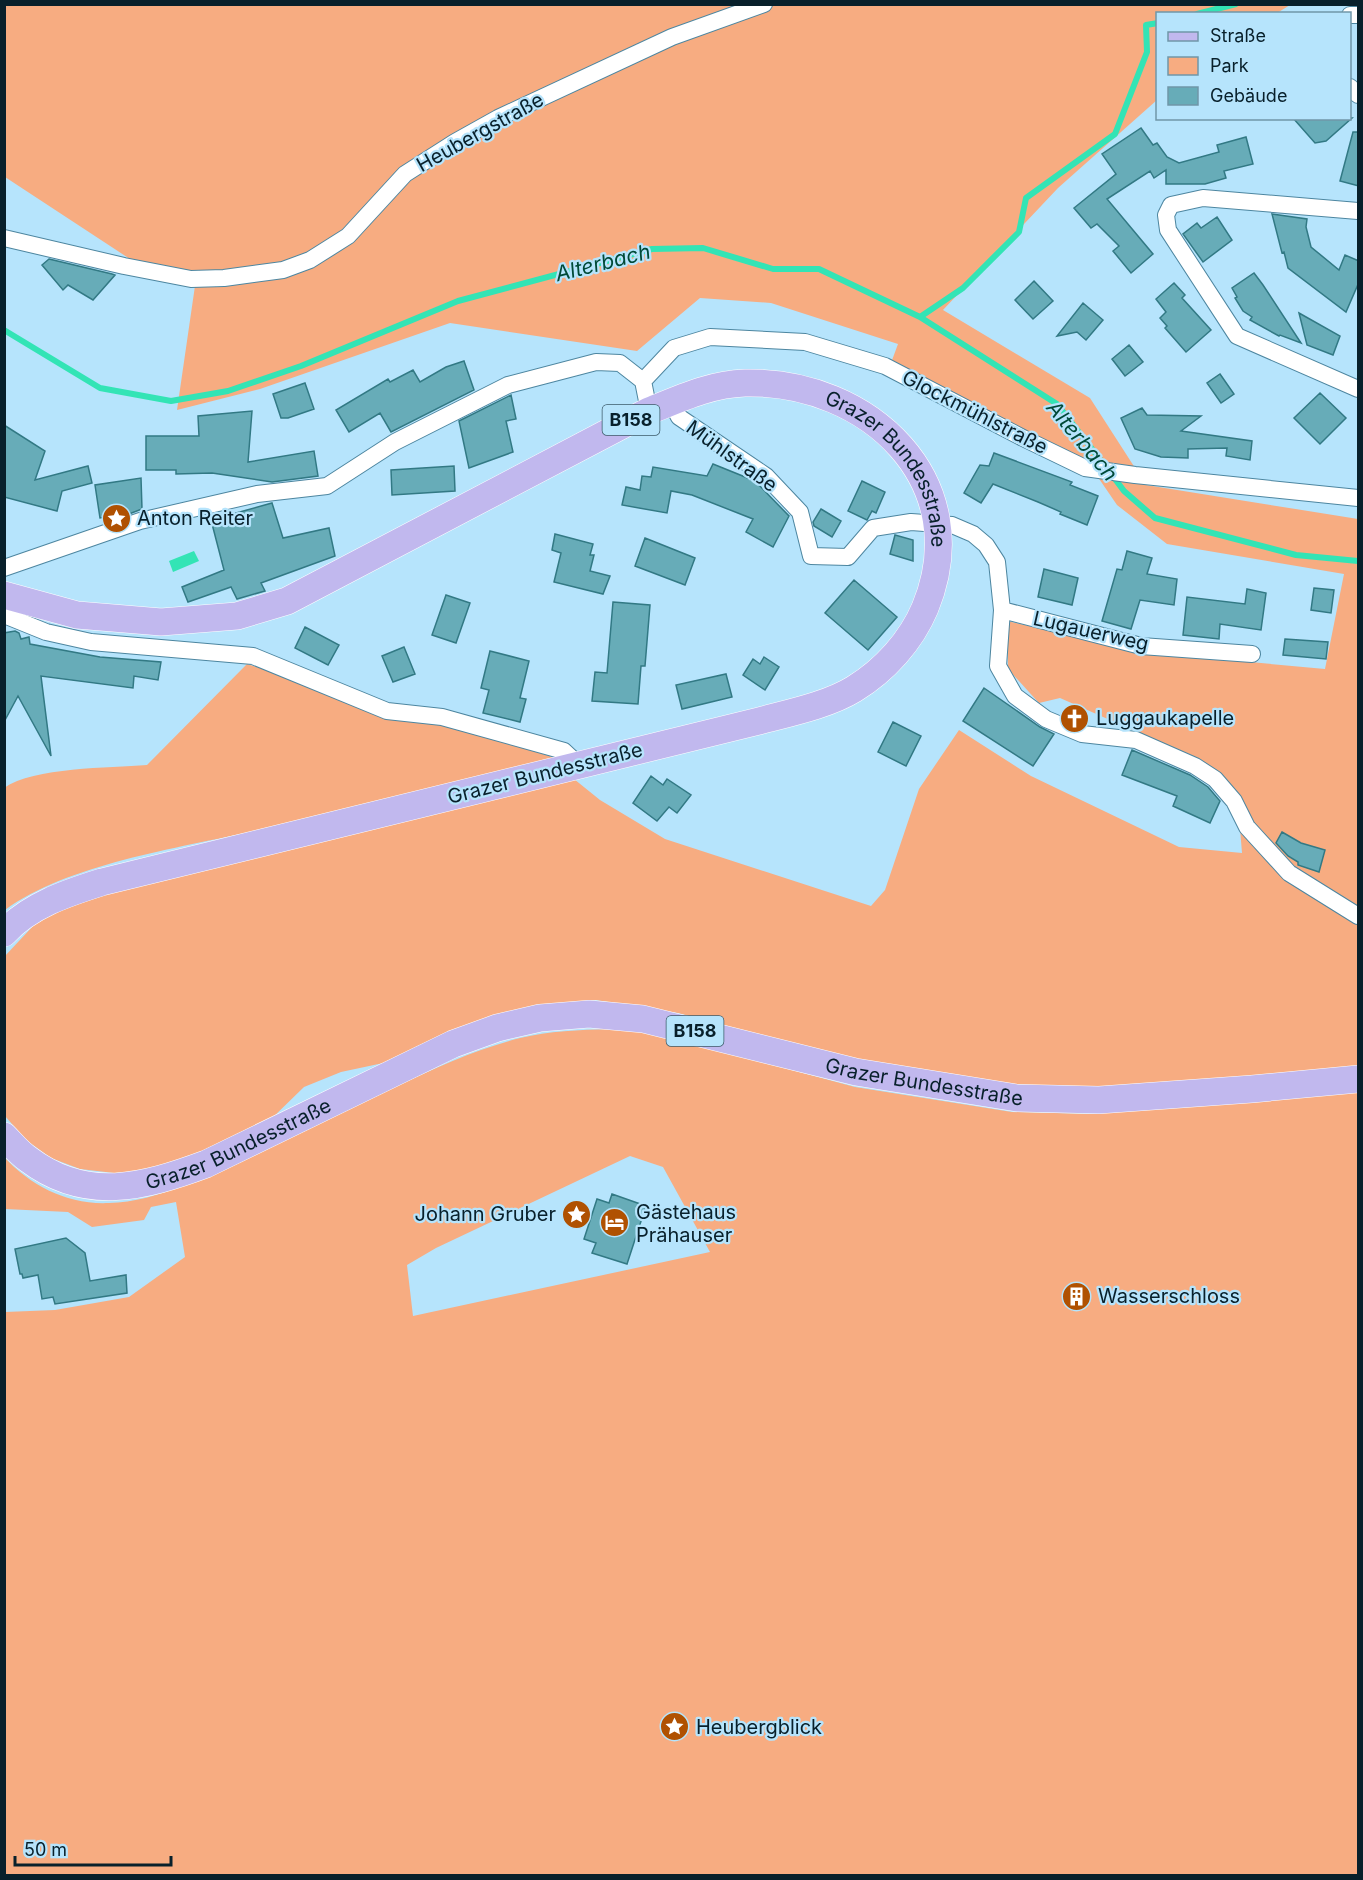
<svg xmlns="http://www.w3.org/2000/svg" width="1363" height="1880" font-family="Inter,sans-serif">
<rect width="100%" height="100%" fill="#b6e4fc"/>
<path fill="#f7ac81" fill-rule="evenodd" d="M4 5H1290L1277 13 1158 14 1157 100 1058 188 943 310 1090 398 1146 485 1358 519V1066L1156 1084 1065 1088 1004 1083 865 1063 678 1013 596 1000 538 1005 388 1062 341 1072 304 1087 267 1123 230 1141 148 1171 114 1173 80 1169 51 1158 26 1140 5 1116 4 957 34 925 60 910 93 896 574 779 600 800 665 839 871 906 885 890 919 789 959 730 1031 776 1179 847 1242 853 1237 791 1203 761 1060 698 1039 703 1008 669 1007 621 1141 652 1325 669 1344 574 1167 544 1117 505 1091 467 970 401 891 363 898 344 771 303 700 298 637 351 450 323 260 389 177 410 197 272 133 261 5 177Z
M247 664 556 758C459 783 361 807 264 829 185 847 69 863 5 910L4 788C34 767 109 768 147 765Z
M610 1029 658 1034 855 1087 1012 1112 1091 1114 1358 1091V1875H5V1312L55 1310 129 1297 185 1257 176 1202 151 1207 144 1220 92 1227 68 1212 5 1209 4 1157C31 1186 68 1205 109 1203 158 1202 214 1173 257 1152 304 1129 350 1107 397 1086 437 1067 477 1049 520 1038 549 1031 579 1030 610 1029ZM630 1156 663 1167 710 1252 413 1316 407 1265 436 1248Z"/>
<path fill="#33e4b5" d="M194 551 199 561 173 572 169 561Z"/>
<g fill="none" stroke-linecap="round" stroke-linejoin="round">
<path stroke="#33e4b5" stroke-width="6" d="M1197 14 1236 4
M920 317 963 288 1019 232 1026 198 1115 134 1147 52 1146 25 1158 23
M4 330 100 388 171 401 228 391 301 366 458 301 652 249 703 248 773 269H819L920 317 1057 404 1106 467
M1112 475 1124 491 1155 518 1296 555 1358 561"/>
</g>
<path fill="#67acb8" stroke="#327984" stroke-width="1.5" d="M1293 118H1352L1326 141 1315 143Z
M1141 128 1153 145 1157 143 1167 157 1179 163 1219 152 1217 145 1246 137 1253 164 1224 171 1226 178 1205 184H1166V170L1154 178 1150 171 1107 199 1153 254 1131 273 1113 251 1119 246 1097 224 1091 228 1074 208 1116 174 1102 154Z
M1353 132H1359V186L1340 181Z
M1272 214 1307 219 1306 227 1311 247 1339 270 1345 255 1359 261V282L1346 312 1288 268 1284 252 1282 253Z
M1217 217 1232 240 1203 262 1183 234 1197 223 1201 228Z
M49 259 112 274 115 275 93 300 68 285 63 290 42 265Z
M1254 273 1263 285 1301 343 1280 335 1279 336 1250 320 1252 317 1243 311 1235 298 1237 297 1232 288Z
M1034 281 1053 301 1033 319 1015 300Z
M1174 283 1185 295 1182 298 1211 330 1186 352 1165 328 1167 326 1160 318 1166 312 1156 299Z
M1083 303 1103 320 1086 340 1077 332 1057 336Z
M1299 313 1340 336 1333 355 1307 345Z
M1129 345 1143 362 1125 376 1112 359Z
M464 361 474 390 391 432 380 413 349 432 336 410 388 379 390 382 413 370 420 382 446 367Z
M1220 374 1234 394 1221 403 1207 383Z
M305 383 314 409 288 418H281L273 394Z
M1320 393 1346 418 1320 444 1294 418Z
M511 395 516 419 506 421 513 452 469 468 459 421Z
M1142 408 1147 415 1201 416 1181 431 1252 441 1250 460 1226 456 1227 448 1188 449V458L1161 457 1135 449 1121 418Z
M252 411 248 462 314 451 318 476 272 482 212 473 176 474V470H146V436H199L198 416Z
M4 425 45 451 35 480 88 466 92 483 62 491 57 511 4 497Z
M994 453 1072 482 1070 485 1098 496 1087 525 1060 514 1061 512 1038 502 993 484 981 503 964 493 980 465 989 466Z
M713 464 755 481 789 516 773 547 746 532 753 519 692 495 671 491 667 513 622 505 626 487 640 490 642 476 651 477 653 467 707 476Z
M454 466 455 491 392 495 391 470Z
M141 478 142 509 129 514 100 518 95 485Z
M862 481 885 492 876 513 872 511 867 520 848 511Z
M272 503 283 538 329 528 335 556 261 583 265 591 237 599 231 587 188 602 182 587 224 570 211 520Z
M821 509 841 521 832 537 814 526 813 522Z
M555 534 593 544 590 555H594L590 571 610 576 603 594 554 582 561 553 552 550Z
M895 535 913 540V561L890 554Z
M645 538 695 558 685 585 635 566Z
M1127 551 1152 558 1147 574 1177 579 1174 605 1140 600 1131 629 1102 621 1117 569 1122 570Z
M1044 569 1078 578 1072 605 1038 597Z
M854 580 897 617 868 650 825 613Z
M1314 588 1334 590 1331 613 1311 610Z
M1247 589 1266 593 1261 630 1220 624 1219 639 1183 635 1187 597 1245 604Z
M446 595 470 603 456 643 432 635Z
M613 602 650 605 645 666H641L638 704 592 701 595 672 607 673Z
M305 627 339 645 328 665 295 648Z
M15 631 19 633 21 639 29 637 30 644 100 657 161 662 158 680 134 676 133 688 41 676 51 756 18 696 4 722V633Z
M1285 639 1328 642 1326 659 1283 655Z
M404 647 415 674 393 682 382 656Z
M490 651 529 661 520 698 526 699 520 722 483 713 489 690 481 688Z
M764 657 779 667 765 690 743 675 753 659 760 664Z
M726 674 732 697 682 709 676 685Z
M984 688 1040 727 1054 734 1033 766 963 721Z
M893 722 921 736 906 766 878 752Z
M1132 750 1190 775 1208 787 1220 801 1210 823 1173 806 1177 796 1122 775Z
M651 776 663 785 667 779 691 795 677 813 669 807 657 821 633 803Z
M1282 832 1301 843 1325 850 1319 872 1298 865V862L1288 856 1276 843Z
M612 1194 646 1206 627 1264 592 1253 596 1243 584 1239 597 1199 609 1203Z
M66 1238 85 1253 90 1281 126 1275 127 1293 55 1304 53 1297 42 1299 38 1275 23 1278 22 1274H20L15 1249Z"/>
<g fill="none" stroke-linecap="round" stroke-linejoin="round">
<defs>
<path id="minor" d="M1350 15H1358
M1350 87 1358 95
M1358 211 1203 198 1171 205 1166 215 1168 230 1237 336 1358 389
M4 238 124 266 191 279 224 278 283 270 310 260 348 236 405 174 455 142 498 118 672 37 764 4
M643 381 674 348 710 337 805 342 885 366 1023 438 1085 468 1135 475 1358 498
M671 402 679 417 766 476 800 512 811 556 848 557 873 528 911 522 952 525 973 534 986 545 997 562 1002 610 998 666 1015 696 1046 719 1082 734 1136 740 1195 766 1215 779 1234 801 1247 827 1289 873 1358 916
M4 568 140 521 257 494 327 486 395 442 508 385 596 362 620 363 643 381 649 411
M7 596 9 617 46 632 91 642 253 656 387 711 442 717 564 751 579 765
M1002 610 1141 646 1252 654"/>
<g id="primary">
<path id="s1" d="M4 595 77 615 161 622 237 616 287 601 649 411C681 398 711 384 745 383 869 380 977 482 925 608 911 641 885 670 854 689 828 705 789 713 759 721L102 882C67 893 30 905 4 933"/>
<path id="s2" d="M4 1136C12 1144 19 1153 28 1159 86 1203 144 1187 206 1164L453 1044 497 1028 540 1018 589 1014 643 1019 856 1072 1017 1098 1099 1100 1252 1089 1358 1079"/>
</g>
</defs>
<use href="#minor" stroke="#4d86a0" stroke-width="18"/>
<use href="#primary" stroke="#fff" stroke-width="28"/>
<use href="#minor" stroke="#fff" stroke-width="16"/>
<use href="#primary" stroke="#c1b8ee" stroke-width="27"/>
</g>
<defs>
<symbol id="sight-disc" viewBox="-11 -11 22 22"><circle r="9.5" fill="#b05101" stroke="#b6e4fc"/><path d="M0-6L1.8-2.2L6-1.7L2.9 1.2L3.7 5.4L0 3.3L-3.7 5.4L-2.9 1.2L-6-1.7L-1.8-2.2Z" fill="#fff"/></symbol>
<symbol id="church-disc" viewBox="-11 -11 22 22"><circle r="9.5" fill="#b05101" stroke="#b6e4fc"/><path d="M-1.2-6h2.4v3.5h3.3v2.4h-3.3V6h-2.4V-.1h-3.3v-2.4h3.3Z" fill="#fff"/></symbol>
<symbol id="hotel-disc" viewBox="-11 -11 22 22"><circle r="9.5" fill="#b05101" stroke="#b6e4fc"/><path d="M-6-4.5h1.5V1H6V5H4.5V3h-9V5H-6ZM-4 0a1.8 1.8 0 1 1 3.6 0ZM.5 0V-2.5h3Q6-2.5 6 0Z" fill="#fff"/></symbol>
<symbol id="building-disc" viewBox="-11 -11 22 22"><circle r="9.5" fill="#b05101" stroke="#b6e4fc"/><path d="M-4-6H4V6H1V3H-1V6H-4ZM-2.5-4.3h1.7v1.8h-1.7ZM.8-4.3h1.7v1.8H.8ZM-2.5-1h1.7V.8h-1.7ZM.8-1h1.7V.8H.8Z" fill="#fff"/></symbol>
</defs>
<g fill-rule="evenodd">
<use href="#sight-disc" x="100" y="502" width="33" height="33"/>
<use href="#church-disc" x="1058" y="702" width="33" height="33"/>
<use href="#sight-disc" x="560" y="1198" width="33" height="33"/>
<use href="#hotel-disc" x="598" y="1206" width="33" height="33"/>
<use href="#building-disc" x="1060" y="1280" width="33" height="33"/>
<use href="#sight-disc" x="658" y="1710" width="33" height="33"/>
</g>
<g text-anchor="middle" stroke-width="4.5" stroke-linejoin="round" paint-order="stroke">
<g fill="#b6e4fc" stroke="#3c5b6a" stroke-width="1.5">
<rect x="602.5" y="405" width="57" height="30" rx="4.5"/>
<rect x="666.5" y="1016" width="57" height="30" rx="4.5"/>
</g>
<g font-size="18" font-weight="bold" fill="#08202b">
<text x="631" y="426">B158</text>
<text x="695" y="1037">B158</text>
</g>
<g font-size="20" fill="#08202b" stroke="#b6e4fc">
<text transform="translate(480 132) rotate(-29)" y="7">Heubergstraße</text>
<text transform="translate(975 412) rotate(27)" y="7">Glockmühlstraße</text>
<text transform="translate(732 456) rotate(36)" y="7">Mühlstraße</text>
<text dy="7" stroke="none"><textPath href="#s1" startOffset="981">Grazer Bundesstraße</textPath></text>
<text transform="translate(1091 631) rotate(13)" y="7">Lugauerweg</text>
<text transform="translate(545 773) rotate(-14)" y="7">Grazer Bundesstraße</text>
<text dy="7" stroke="none"><textPath href="#s2" startOffset="978">Grazer Bundesstraße</textPath></text>
<text dy="7" stroke="none"><textPath href="#s2" startOffset="258">Grazer Bundesstraße</textPath></text>
</g>
<g font-size="20" fill="#08202b" stroke="#b6e4fc" text-anchor="start">
<text x="137" y="525">Anton Reiter</text>
<text x="1096" y="725">Luggaukapelle</text>
<text x="636" y="1219">Gästehaus<tspan x="636" dy="23">Prähauser</tspan></text>
<text x="556" y="1221" text-anchor="end">Johann Gruber</text>
<text x="1098" y="1303">Wasserschloss</text>
<text x="696" y="1734">Heubergblick</text>
</g>
<g font-size="21" font-style="italic" fill="#004a38" stroke="#b6e4fc">
<text transform="translate(603 263) rotate(-14)" y="7">Alterbach</text>
<text transform="translate(1082 441) rotate(50)" y="7">Alterbach</text>
</g>
</g>
<rect width="1363" height="1880" fill="none" stroke="#08202b" stroke-width="12"/>
<rect x="1156" y="12" width="195" height="108" fill="#b6e4fc" stroke="#7096a8" stroke-width="1.5"/>
<rect x="1168" y="32" width="30" height="9" fill="#c1b8ee" stroke="#7096a8" stroke-width="1.5"/>
<text x="1210" y="42" font-size="18" fill="#08202b">Straße</text>
<rect x="1168" y="57" width="30" height="18" fill="#f7ac81" stroke="#7096a8" stroke-width="1.5"/>
<text x="1210" y="72" font-size="18" fill="#08202b">Park</text>
<rect x="1168" y="87" width="30" height="18" fill="#67acb8" stroke="#7096a8" stroke-width="1.5"/>
<text x="1210" y="102" font-size="18" fill="#08202b">Gebäude</text>
<path d="M15 1856v9h156v-9" fill="none" stroke="#08202b" stroke-width="3"/>
<text x="24" y="1856" font-size="18" fill="#08202b" stroke="#b6e4fc" stroke-width="4.5" paint-order="stroke">50 m</text>
</svg>
